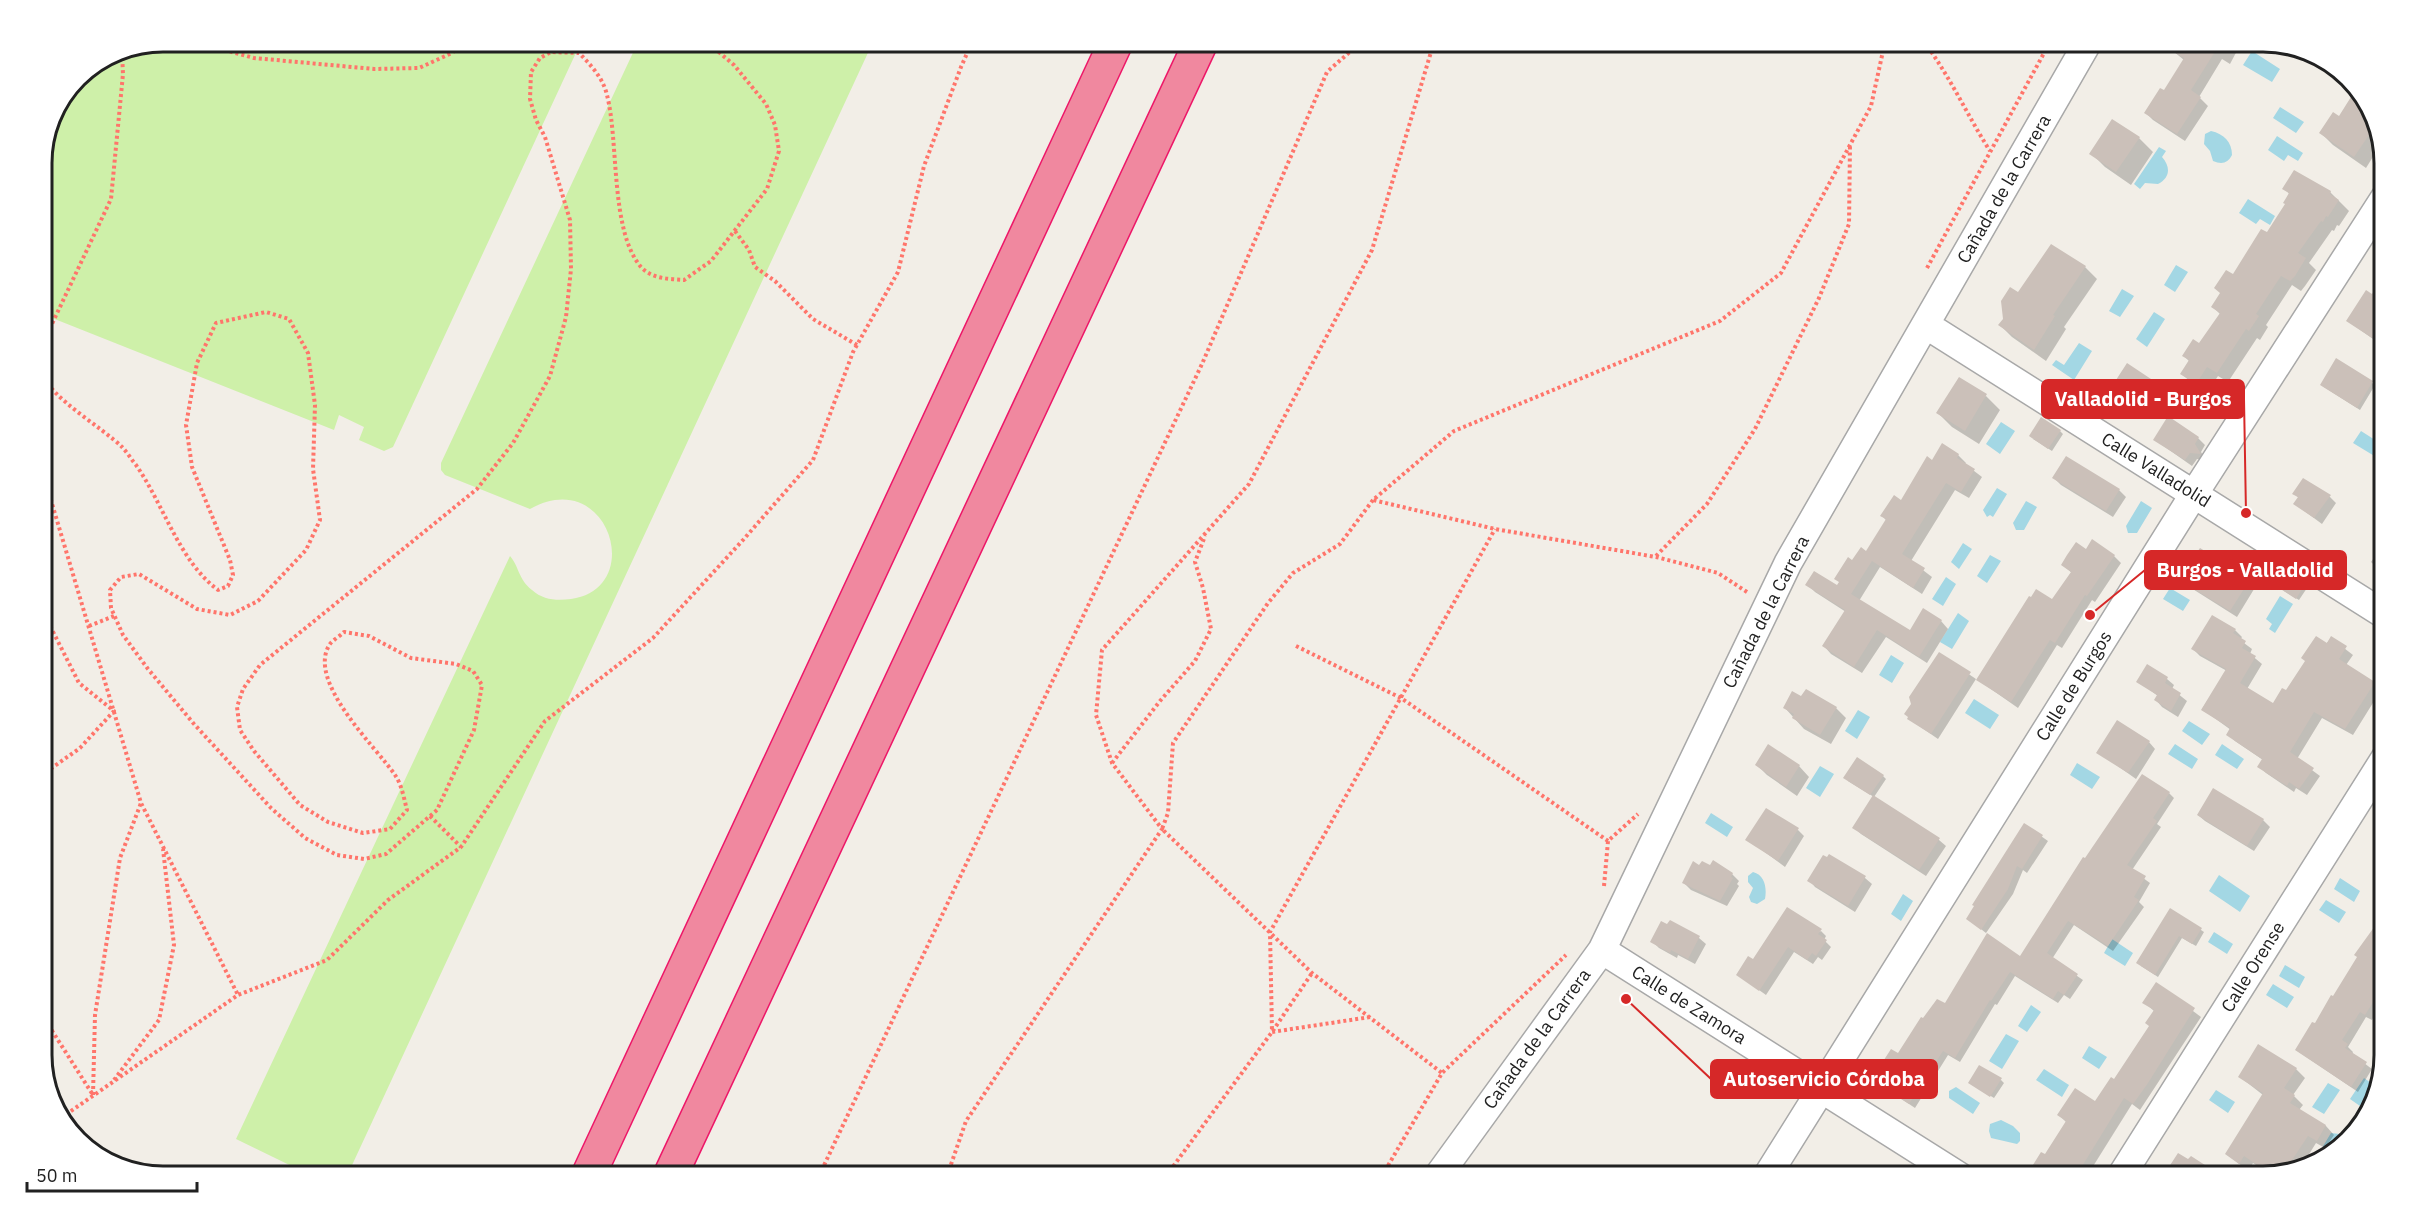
<svg xmlns="http://www.w3.org/2000/svg" width="2427" height="1218" font-family="'IBM Plex Sans',sans-serif">
<rect width="100%" height="100%" fill="#f2eee7"/>
<path fill="#cef0a9" d="M164 42H581L393 447 384 451 359 440 364 427 339 415 334 430 42 314V156L51 117 78 77 118 51Z
M638 42H873L347 1176H312L236 1139 510 556C519 566 518 579 532 590 543 600 557 601 571 599 647 588 608 465 530 509L445 475 441 470V463Z"/>
<path fill="#a3d7e4" d="M2252 51 2280 69 2272 82 2243 65Z
M2280 107 2304 122 2296 133 2273 118Z
M2211 131C2224 134 2232 142 2232 155 2228 163 2222 165 2213 161L2210 151 2204 144 2205 134Z
M2277 136 2303 153 2298 161 2288 155 2284 161 2268 150Z
M2159 147 2166 151 2162 157C2171 167 2170 178 2158 184L2145 183 2140 189 2134 184Z
M2248 199 2275 216 2270 225 2260 219 2256 224 2239 213Z
M2176 265 2188 272 2175 292 2164 285Z
M2122 289 2134 296 2120 317 2109 311Z
M2154 312 2165 319 2147 347 2136 339Z
M2079 343 2092 351 2074 380 2052 365 2056 360 2064 365Z
M2001 422 2015 431 2000 454 1986 444Z
M2361 431 2383 445 2376 457 2353 443Z
M1997 488 2007 494 1993 517 1990 515 1987 517 1983 510Z
M2026 501 2037 507 2024 530H2016L2013 523Z
M2141 501 2152 508 2137 533H2128L2126 526Z
M1963 543 1972 549 1959 569 1951 562Z
M1990 555 2001 561 1987 583 1977 576Z
M1946 577 1956 584 1943 606 1932 599Z
M2170 588 2190 600 2183 611 2163 599Z
M2280 596 2293 604 2275 633 2269 629 2272 624 2266 619Z
M1958 613 1969 621 1952 649 1940 642Z
M1891 655 1904 663 1892 683 1879 675Z
M1974 699 1999 715 1990 729 1965 713Z
M1858 710 1870 717 1857 739 1845 731Z
M2189 721 2210 734 2202 745 2182 731Z
M2175 744 2198 759 2192 769 2168 754Z
M2222 744 2244 759 2237 769 2215 755Z
M2077 763 2100 777 2092 789 2070 775Z
M1820 766 1834 774 1820 797 1806 788Z
M1711 813 1733 827 1727 837 1705 823Z
M1753 872C1765 875 1767 888 1765 899L1757 904 1751 902 1749 897 1753 888 1748 882V876Z
M2219 875 2250 896 2240 912 2209 891Z
M2340 878 2360 891 2354 902 2334 889Z
M1903 894 1913 901 1901 921 1891 914Z
M2326 900 2346 912 2339 923 2319 910Z
M2214 932 2233 944 2227 954 2208 942Z
M2112 939 2133 953 2125 966 2104 953Z
M2285 965 2305 977 2299 988 2279 976Z
M2273 984 2294 997 2287 1008 2266 995Z
M2031 1005 2041 1012 2027 1032 2018 1026Z
M2006 1034 2019 1041 2002 1069 1989 1061Z
M2089 1046 2107 1057 2099 1069 2082 1058Z
M2044 1069 2069 1085 2062 1097 2036 1080Z
M2364 1078 2374 1085 2360 1106 2350 1099Z
M2328 1083 2340 1090 2324 1114 2312 1107Z
M1956 1087 1980 1103 1973 1114 1949 1098V1091Z
M2216 1090 2235 1102 2228 1113 2209 1100Z
M2001 1120 2013 1126 2020 1133V1141L2017 1144 1991 1138 1989 1131 1990 1124Z
M2331 1133 2340 1134 2343 1140 2331 1156 2314 1161Z"/>
<path fill="#0003" d="M2172 42H2234L2239 47 2230 64 2222 59 2199 97 2208 106 2185 141 2153 120 2146 113 2164 92 2184 60 2168 47Z
M2357 90 2365 96 2381 144 2366 168 2333 145 2321 133 2339 118Z
M2139 138 2153 152 2131 185 2105 167 2091 153Z
M2284 188 2330 192 2349 211 2339 226 2337 225 2334 231 2332 230 2309 263 2316 270 2305 286 2301 291 2292 285 2266 325 2268 327 2260 340 2257 338 2228 382 2218 376 2207 393 2193 384 2182 374 2190 362 2184 356 2200 345 2221 315 2213 307 2267 234 2287 204 2290 195Z
M2085 267 2097 279 2064 327 2066 329 2046 361 2012 337 2000 325 2018 294Z
M2385 281V337L2380 344 2348 321Z
M2336 360 2375 385 2360 410 2324 387Z
M1986 396 2000 410 1979 444 1952 427 1938 413Z
M2060 431 2063 434 2052 451 2033 439Z
M2198 438 2205 445 2201 452 2206 460 2197 459 2192 466 2155 440Z
M1958 455 1966 463 1965 464 1982 477 1969 498 1955 490 1911 561 1932 577 1922 594 1880 567 1859 601 1910 632 1941 621 1948 629 1927 663 1886 637 1862 673 1831 654 1824 646 1846 612 1815 592 1807 584 1837 587 1853 563 1867 553 1887 521 1882 516 1901 502 1933 462Z
M2054 478 2119 490 2126 497 2113 517 2061 485Z
M2294 494 2330 497 2336 503 2322 524 2295 504 2299 498Z
M2385 542V575L2371 562Z
M2114 556 2121 563 2095 602 2092 600 2062 648 2057 645 2018 708 1978 680 2052 601 2072 573 2063 565Z
M2234 571 2253 575 2259 581 2237 617 2188 586 2181 580Z
M2304 585 2307 588 2299 600 2284 591Z
M2235 630 2242 637 2240 640 2252 649 2250 654 2262 664 2247 689 2274 705 2331 638 2353 655 2346 665 2381 690 2353 735 2322 718 2297 759 2320 776 2307 795 2296 788 2294 792 2266 773 2259 766 2263 760 2235 741 2228 734 2231 730 2202 709 2227 671 2200 656 2193 649Z
M1939 654 1976 679 1938 739 1909 719Z
M2167 679 2174 685 2172 689 2187 701 2178 717 2162 707 2156 700 2158 696 2138 681Z
M1802 698 1836 708 1846 718 1831 744 1804 729 1785 708Z
M2149 742 2155 749 2136 779 2098 752Z
M1757 765 1799 766 1809 777 1797 796 1767 775Z
M1883 776 1886 779 1874 797 1939 840 1946 846 1926 876 1861 834 1854 827 1874 797 1848 781Z
M2169 793 2174 798 2157 824 2161 827 2132 870 2150 883 2139 902 2144 907 2113 951 2074 925 2052 959 2083 980 2070 999 2064 995 2058 1003 2015 976 1997 1005 1995 1004 1960 1062 1948 1055 1915 1108 1873 1080 1899 1055 1923 1020 2020 959Z
M2198 815 2263 820 2270 827 2254 851 2205 821Z
M2025 825 2048 841 2027 873 2023 870 2013 894 1986 933 1968 919Z
M1798 830 1804 836 1785 867 1747 839Z
M1830 856 1865 878 1872 884 1855 912 1815 887 1809 880Z
M1732 874 1739 881 1737 884 1739 886 1727 906 1691 890 1684 883Z
M2171 910 2204 932 2196 946 2182 938 2158 977 2141 966Z
M2385 913V1002L2383 1001 2372 1020 2366 1017 2348 1047 2353 1052 2352 1054 2372 1069 2358 1092 2296 1050 2334 998Z
M1670 922 1699 938 1706 944 1695 964 1678 955 1677 958 1659 948 1652 941Z
M1821 931 1826 936 1824 940 1831 947 1822 960 1818 957 1813 964 1794 952 1766 995 1738 975 1753 961Z
M2157 984 2201 1017 2140 1110 2132 1104 2087 1176H2027L2045 1156 2067 1123 2059 1115 2095 1103 2114 1081 2151 1026 2154 1011 2144 1002Z
M2259 1046 2296 1069 2305 1078 2293 1095 2303 1105 2299 1110 2326 1126 2334 1135 2325 1148 2316 1143 2303 1164 2270 1174 2253 1163 2248 1171 2227 1154 2263 1095 2240 1077Z
M2001 1080 2004 1083 1994 1098 1973 1085Z"/>
<path fill="#cbc0b9" d="M2157 42H2221L2191 90 2201 97 2177 134 2144 113 2160 88 2164 90 2184 58Z
M2356 89 2365 96 2375 126 2354 157 2319 133 2333 112 2339 116Z
M2112 119 2140 137 2116 172 2089 154Z
M2294 170 2331 191 2330 194 2339 200 2328 217 2326 216 2323 222 2321 221 2298 253 2306 258 2295 276 2290 281 2281 276 2256 314 2259 316 2249 331 2246 329 2217 373 2207 367 2196 384 2180 374 2189 360 2182 356 2193 339 2199 343 2220 313 2211 307 2220 293 2214 288 2226 270 2233 274 2261 229 2267 232 2285 204 2283 203 2289 193 2282 189Z
M2051 244 2086 266 2053 315 2055 316 2034 350 1998 325 2003 319 2001 301 2010 287 2018 292Z
M2385 274V318L2372 338 2346 321 2366 290 2372 294Z
M2336 358 2373 381 2357 408 2320 385Z
M2127 363 2154 381 2143 398 2116 380Z
M1959 377 1987 394 1965 431 1936 413Z
M2168 416 2199 437 2195 444 2201 454 2190 453 2185 460 2153 440Z
M2041 417 2061 430 2048 449 2029 436Z
M1942 443 1959 454 1957 458 1975 469 1961 492 1946 483 1902 554 1925 568 1913 588 1872 561 1851 594 1910 630 1923 608 1942 620 1919 657 1877 630 1854 667 1822 646 1845 610 1805 585 1814 571 1837 585 1839 582 1834 579 1848 557 1852 560 1861 547 1866 551 1886 519 1880 516 1894 495 1901 500 1927 456 1932 460Z
M2066 456 2120 489 2106 511 2052 478Z
M2303 478 2331 495 2314 518 2293 504 2298 497 2292 494Z
M2092 539 2115 555 2087 596 2085 595 2055 643 2050 640 2011 702 1976 680 2029 596 2031 597 2036 589 2052 599 2071 572 2061 565 2067 555 2076 542 2086 549Z
M2200 548 2234 569 2237 563 2254 573 2230 611 2179 580Z
M2289 574 2305 584 2296 599 2279 588Z
M2212 615 2236 629 2233 633 2246 641 2242 648 2256 656 2240 683 2273 703 2282 688 2286 690 2305 661 2301 658 2316 636 2327 643 2331 636 2347 646 2339 659 2375 682 2345 729 2314 712 2290 752 2314 768 2299 789 2289 782 2287 786 2257 767 2262 759 2226 735 2230 728 2201 710 2226 669 2191 649Z
M1939 652 1971 672 1931 734 1907 719 1908 717 1904 714 1911 704 1909 697Z
M2147 664 2168 677 2165 683 2181 693 2171 711 2154 700 2157 695 2136 682Z
M1806 689 1837 707 1820 735 1792 718 1794 714 1783 708 1792 691 1801 696Z
M2117 720 2150 741 2128 773 2096 753Z
M1768 744 1800 765 1786 787 1755 765Z
M1857 757 1884 775 1870 795 1843 778Z
M2142 774 2170 792 2153 818 2157 821 2127 865 2146 876 2134 897 2139 900 2108 946 2068 921 2047 953 2078 974 2064 995 2058 991 2053 999 2010 972 1991 1001 1990 1000 1955 1058 1943 1051 1909 1104 1871 1080 1891 1049 1898 1053 1921 1017 1923 1018 1937 999 1945 1003 1987 933 2020 956 2083 857 2085 858Z
M2213 788 2264 819 2247 846 2197 815Z
M1873 795 1940 838 1919 870 1852 828Z
M1766 808 1799 828 1778 861 1745 840Z
M2024 823 2043 835 2022 869 2017 866 2008 889 1981 930 1966 919 1974 906 1972 905Z
M1829 854 1866 876 1848 906 1807 881 1823 855 1827 857Z
M1713 860 1733 873 1731 877 1733 878 1720 901 1682 883 1693 861 1699 865 1702 861 1710 865Z
M1787 907 1822 929 1818 934 1827 940 1816 956 1812 953 1807 960 1788 947 1759 991 1736 975 1748 956 1753 959Z
M2170 908 2202 928 2192 944 2179 936 2155 975 2136 963Z
M2385 912V1001L2377 996 2365 1015 2360 1012 2342 1040 2348 1044 2345 1048 2367 1062 2351 1087 2295 1050 2312 1022 2315 1023 2331 995 2333 996 2357 957 2354 955Z
M1670 920 1700 936 1688 959 1671 950 1670 953 1650 942 1661 921 1667 924Z
M2156 982 2195 1008 2148 1083 2133 1104 2124 1098 2076 1176H2026L2041 1152 2045 1154 2066 1121 2057 1115 2075 1088 2095 1101 2111 1077 2114 1079 2149 1026 2145 1023 2154 1010 2142 1003Z
M2258 1044 2297 1068 2284 1088 2295 1095 2290 1103 2326 1125 2317 1141 2308 1136 2286 1169 2282 1170 2270 1163 2265 1170 2244 1156 2239 1164 2225 1154 2263 1093 2238 1077Z
M1979 1065 2002 1078 1990 1097 1968 1083Z
M2178 1153 2188 1159 2191 1156 2222 1176H2163Z"/>
<g fill="none" stroke-linecap="round" stroke-linejoin="round">
<defs>
<path id="minor" d="M1926 325 2385 615
M1602 950 1959 1176
M1438 1176 1602 950 1788 563 2088 42
M1767 1176 2194 494 2385 197
M2121 1176 2385 758"/>
<path id="highway" d="M588 1176 1116 42
M670 1176 1201 42"/>
</defs>
<use href="#minor" stroke="#a8a8a8" stroke-width="30"/>
<use href="#highway" stroke="#ed1768" stroke-width="36"/>
<path stroke="#ff756b" stroke-width="4" stroke-dasharray="3 3" stroke-linecap="butt" d="M195 42 254 58 374 69 419 68 452 53 463 42
M1924 42C1950 76 1967 115 1990 151
M735 231 749 250 755 267 775 281 813 319 857 345
M1927 268 2050 42
M42 345 111 199 123 74 122 52 125 50
M42 373C49 397 103 428 122 447 127 452 131 459 136 465 164 505 179 561 218 590L228 586 233 575 230 560 192 467 186 425 197 363 216 323 266 312 289 319 308 353 315 405 313 469 320 520 306 550 258 601 230 615 197 609 139 574 121 577 110 590 111 608 123 635 148 669 194 724 271 808 305 838 337 855 364 859 386 854 437 810 474 730 482 685 473 671 456 664 411 658 369 636 344 632C340 636 333 640 330 644 305 681 377 748 395 775 402 785 404 799 407 810L390 829 363 833 328 822 300 805 254 751 240 730 237 707 243 689 260 665 477 489 513 443 550 376 566 317 571 269 570 220 545 137 536 120 530 99 531 72 540 58 551 52 579 53C591 65 603 78 607 95 619 142 610 231 641 267 652 279 669 279 684 280L711 261 767 189 779 151 775 125 766 104 734 65 707 42
M42 470 141 803 238 995
M1373 500 1340 544 1293 573 1268 603 1173 743 1168 813 1162 829 1312 973 1442 1073
M1656 556 1707 504 1755 429 1819 298 1849 224 1850 145
M1747 592 1718 573 1656 557 1495 529 1373 500 1454 431 1720 321 1781 273 1871 106 1885 42
M42 610 79 683 114 711 80 748 42 775
M89 626 114 616
M1296 646 1401 698 1608 841
M1112 763 1160 701 1195 661 1211 629 1203 588 1195 562 1205 536
M430 816 461 847
M1604 886 1608 841 1638 814
M42 1015 93 1095
M1370 1017 1272 1032 1270 932 1495 529
M114 1080 159 1020 174 945 163 849
M93 1095 95 1015 120 858 141 803
M61 1118 238 995 327 960 388 900 461 847 545 721 653 638 743 540 813 460 853 352 898 272 924 166 961 67 972 42
M819 1176 1202 364 1327 72 1361 42
M947 1176 966 1121 1162 829 1112 763 1096 715 1102 650 1249 484 1372 250 1434 42
M1166 1176 1272 1032 1312 973
M1382 1176 1442 1073 1566 955"/>
<use href="#minor" stroke="#fff" stroke-width="27"/>
<use href="#highway" stroke="#f0889f" stroke-width="33"/>
</g>
<g text-anchor="middle" stroke-width="4.5" stroke-linejoin="round" paint-order="stroke">
<g font-size="18" fill="#212121" stroke="#fff">
<text transform="translate(2004 189) rotate(-60)" y="6">Cañada de la Carrera</text>
<text transform="translate(2156 470) rotate(32)" y="6">Calle Valladolid</text>
<text transform="translate(1766 612) rotate(-63)" y="6">Cañada de la Carrera</text>
<text transform="translate(2074 686) rotate(-58)" y="6">Calle de Burgos</text>
<text transform="translate(2253 967) rotate(-58)" y="6">Calle Orense</text>
<text transform="translate(1689 1005) rotate(32)" y="6">Calle de Zamora</text>
<text transform="translate(1537 1039) rotate(-54)" y="6">Cañada de la Carrera</text>
</g>
</g>
<path d="M0 0H2427V1218H0ZM163 52H2263A111 111 0 0 1 2374 163V1055A111 111 0 0 1 2263 1166H163A111 111 0 0 1 52 1055V163A111 111 0 0 1 163 52Z" fill="#fff" fill-rule="evenodd"/>
<path fill="none" stroke="#212121" stroke-width="3" d="M163 52H2263A111 111 0 0 1 2374 163V1055A111 111 0 0 1 2263 1166H163A111 111 0 0 1 52 1055V163A111 111 0 0 1 163 52Z"/>
<path fill="none" stroke="#d62828" stroke-width="2" d="M2246 513L2244 399M2090 615L2145 570M1626 999L1711 1079"/>
<g fill="#d62828" stroke="#fff" stroke-width="2">
<circle cx="2246" cy="513" r="6"/>
<circle cx="2090" cy="615" r="6"/>
<circle cx="1626" cy="999" r="6"/>
</g>
<g fill="#d62828" stroke="#d62828" stroke-width="2">
<rect x="2042" y="380" width="202" height="38" rx="6"/>
<rect x="2145" y="551" width="201" height="38" rx="6"/>
<rect x="1711" y="1060" width="226" height="38" rx="6"/>
</g>
<g font-size="20" text-anchor="middle" font-weight="bold" fill="#fff">
<text x="2143" y="406">Valladolid - Burgos</text>
<text x="2245" y="577">Burgos - Valladolid</text>
<text x="1824" y="1086">Autoservicio Córdoba</text>
</g>
<path d="M27 1182v9h170v-9" fill="none" stroke="#212121" stroke-width="3"/>
<text x="36" y="1182" font-size="18" fill="#212121" stroke="#ffffff" stroke-width="4.5" paint-order="stroke">50 m</text>
</svg>
